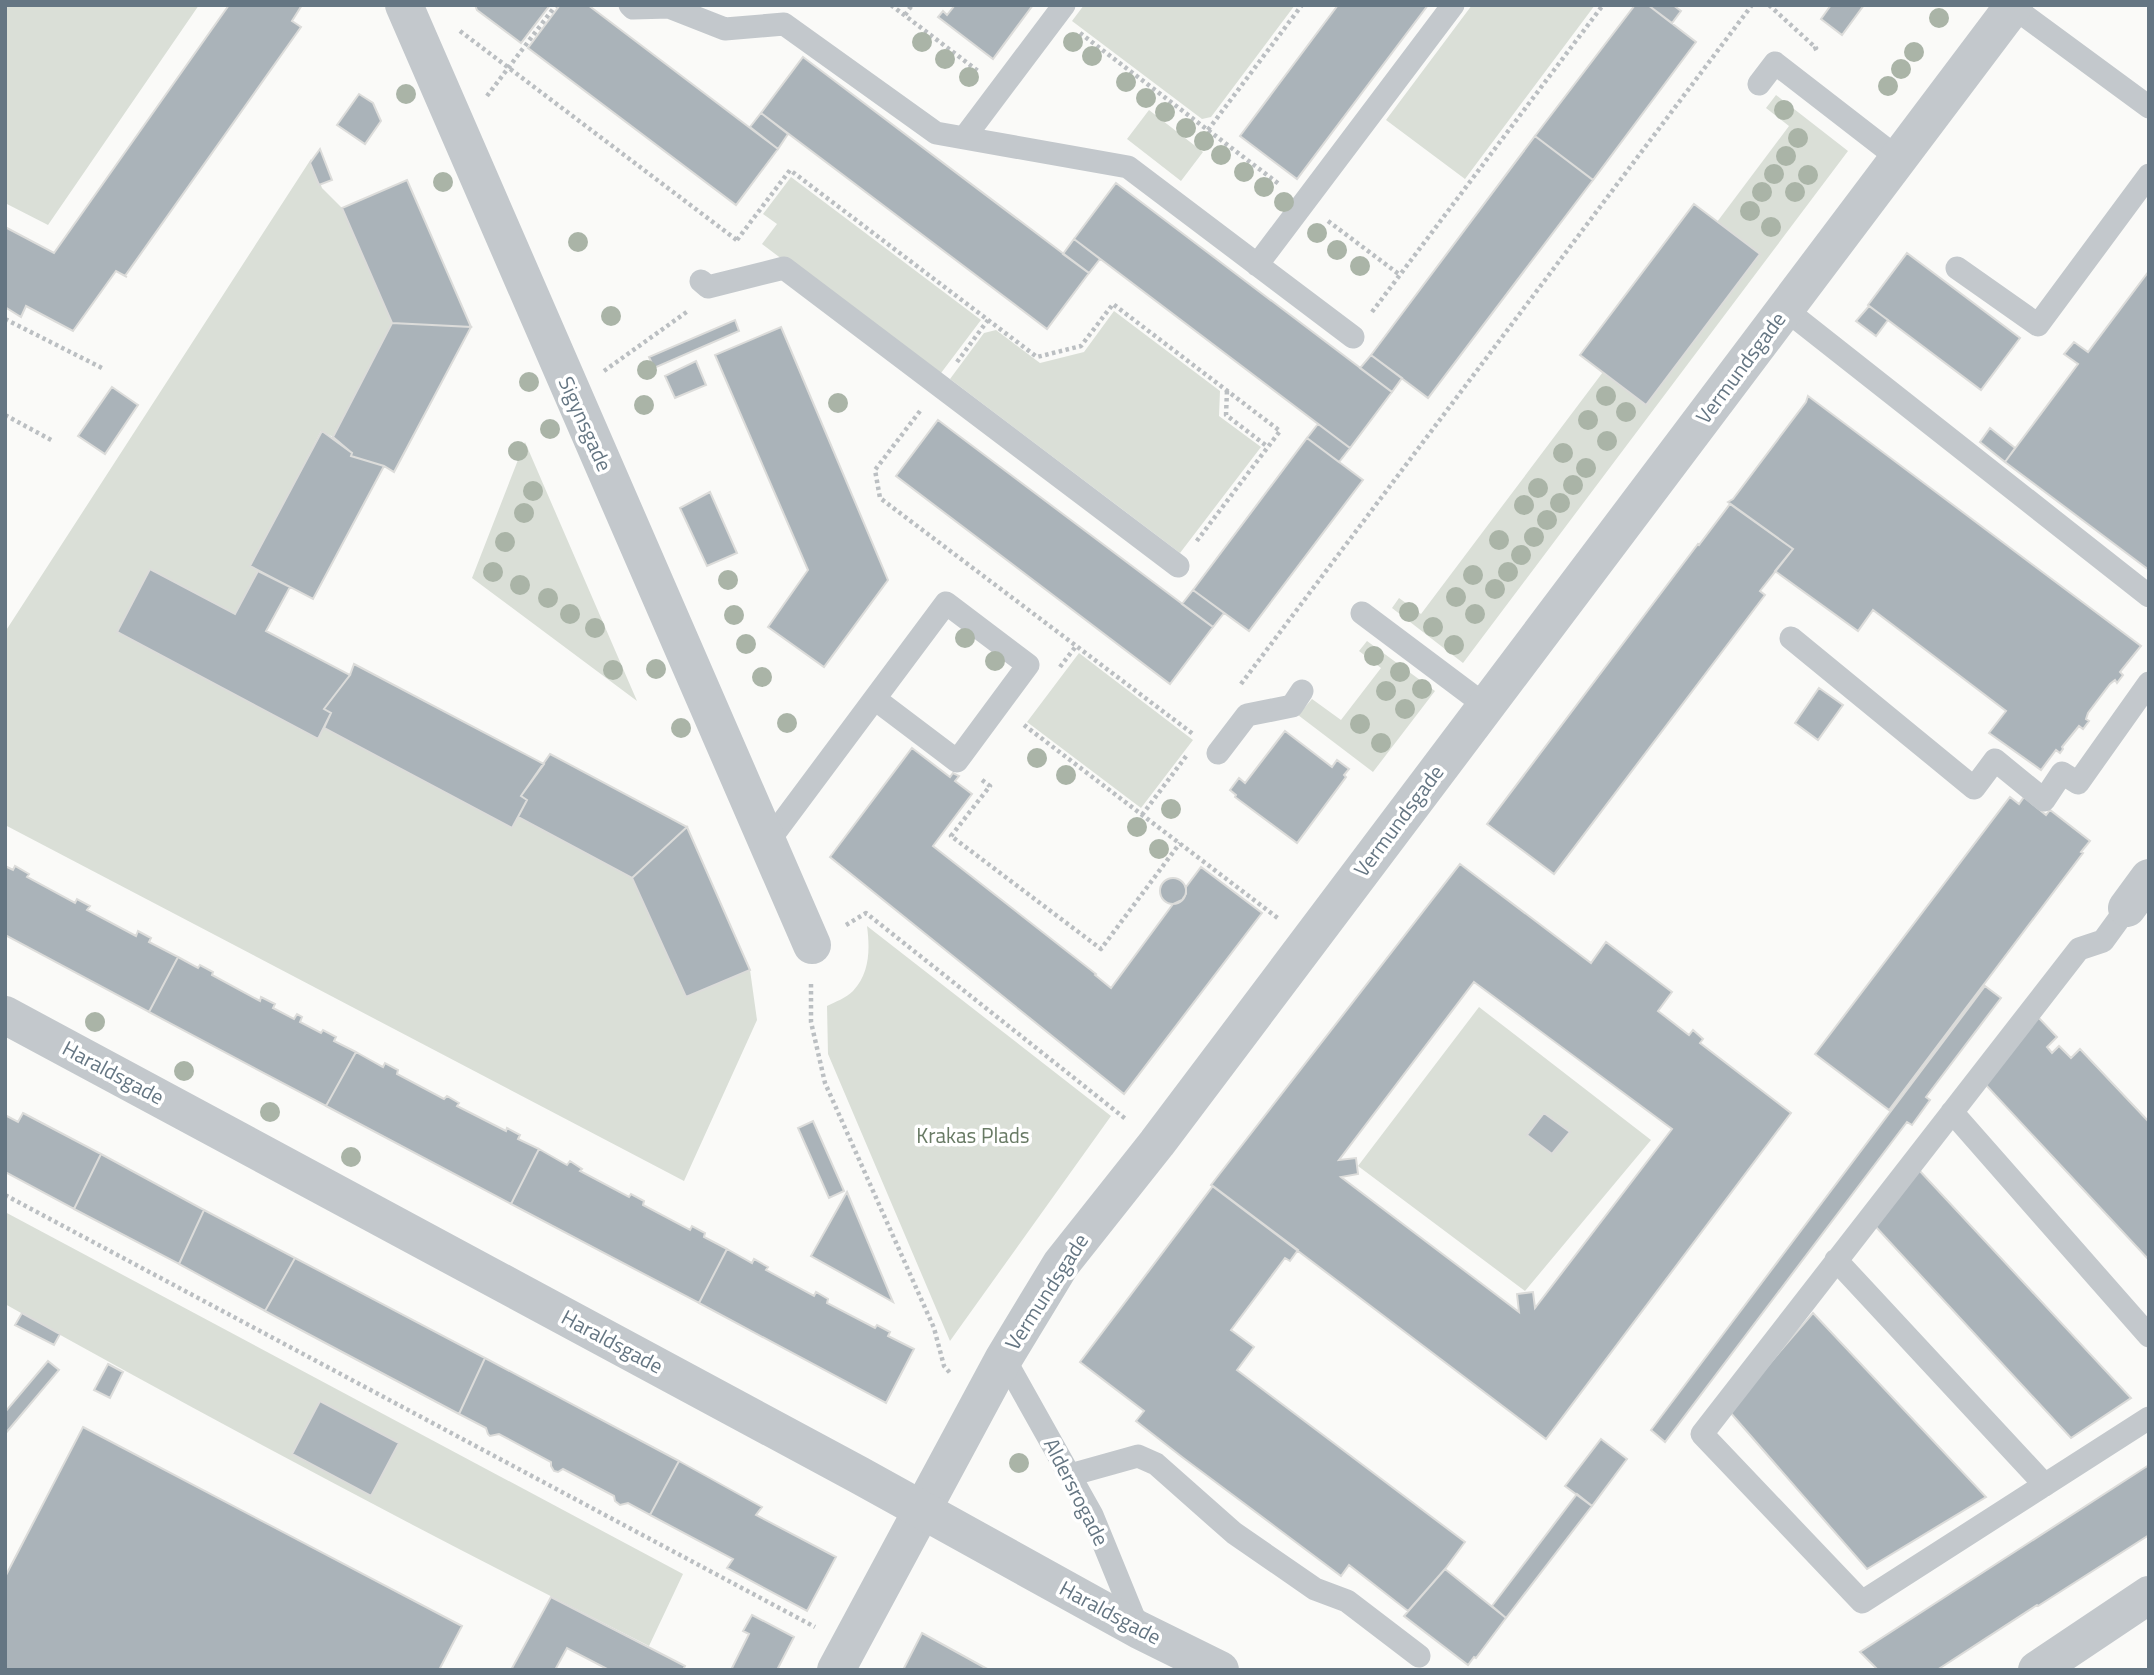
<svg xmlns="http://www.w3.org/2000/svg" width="2154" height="1675" font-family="'Titillium Web',sans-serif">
<rect width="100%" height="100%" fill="#fafaf8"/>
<path fill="#dadfd7" d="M5 5H199L48 225 5 203Z
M1084 5H1295L1211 117 1202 119 1072 21Z
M1472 5H1595L1465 179 1386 120Z
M1776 95 1848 151 1463 663 1392 608 1399 598 1421 614 1603 372 1646 405 1657 391 1591 341 1684 217 1750 266 1759 255 1717 222 1789 126 1766 108Z
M1149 110 1203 152 1181 181 1127 139Z
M311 159 322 188 342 208 392 323 333 437 321 431 251 566 258 571 235 614 318 738 324 728 512 828 518 817 632 878 686 997 750 970 757 1020 684 1181 5 825V632Z
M791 177 981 320 938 377 762 244 777 224 763 214Z
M1114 311 1220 391 1219 416 1261 447 1180 553 950 379 984 333 996 330 1040 363 1084 352Z
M525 442 637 701 472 578Z
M1367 641 1435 691 1373 772 1298 715 1312 699 1341 720 1381 668 1359 651Z
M1079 653 1193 740 1141 808 1027 722Z
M867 926 1111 1116 950 1341 828 1054 827 1006C835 1002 846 998 853 991 870 973 870 949 867 926Z
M1479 1007 1651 1140 1525 1291 1358 1166Z
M5 1212 683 1574 649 1646C432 1537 217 1423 5 1304Z"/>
<path fill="#aab3b9" stroke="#dcdcda" stroke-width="2" fill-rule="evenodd" d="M229 5H302L292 21 301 27 125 276 127 277 116 271 73 331 26 306 21 317 5 307V227L54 253Z
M475 5H550L521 43 477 10Z
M560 5H588L778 149 736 205 528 48Z
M955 5H1033L993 59 938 17 943 11 947 15Z
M1338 5H1428L1297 179 1240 136Z
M1635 5H1648L1696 42 1593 180 1535 136Z
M1648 5H1673L1681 11 1672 23Z
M1831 5H1864L1842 35 1821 19Z
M803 57 1089 273 1047 329 761 113Z
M359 94 373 103 381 121 365 144 337 125Z
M761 113 788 134 778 149 750 127Z
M1535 136 1593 180 1428 398 1371 355Z
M320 149 332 180 319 185 310 163Z
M407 180 471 327 392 323 342 208Z
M1116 183 1392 392 1350 448 1074 239Z
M1694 204 1760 254 1646 405 1580 355Z
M1074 239 1100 259 1089 273 1063 254Z
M1907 253 2020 338 1981 390 1868 305Z
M2149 271V570L2005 462 2078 364 2064 354 2074 342 2088 352Z
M1869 306 1888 320 1876 336 1856 321Z
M735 320 739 331 654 368 649 357Z
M392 323 471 327 394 472 384 466 351 456 352 453 333 437Z
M781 327 888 580 824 667 768 627 808 570 715 355Z
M1371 355 1402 378 1392 392 1360 368Z
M696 361 706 385 675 398 665 376Z
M112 387 138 405 105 454 78 436Z
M1808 396 2141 646 2120 672 2123 675 2117 683 2115 680 2110 684 2088 713 2086 719 2089 721 2083 729 2079 726 2062 747 2063 749 2060 753 2056 750 2041 770 1989 733 2006 711 1873 610 1858 631 1775 571 1793 549 1728 502 1733 499 1806 402Z
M938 420 1213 627 1170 684 896 476Z
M1318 424 1350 448 1339 462 1307 438Z
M1990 428 2015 448 2005 462 1980 442Z
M322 431 352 453 351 456 384 466 313 599 250 566Z
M1307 438 1363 480 1249 631 1193 590Z
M710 492 737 553 707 566 680 508Z
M1730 504 1793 549 1760 591 1765 595 1554 874 1487 824 1698 544 1699 545Z
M150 569 235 614 258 571 290 587 266 631 350 675 324 709 331 713 318 739 117 632Z
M1193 590 1224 613 1213 627 1182 604Z
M354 664 544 764 521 796 527 800 512 828 324 728 331 713 324 709 350 675Z
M1819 688 1843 705 1818 740 1795 723Z
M1285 731 1332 767 1337 760 1349 769 1344 775 1346 777 1297 843 1235 797 1236 795 1230 790 1239 778 1245 783Z
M912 748 950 777 953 773 959 776 955 781 972 794 933 846 1096 974 1095 975 1111 988 1173 904 1182 900 1186 894V887L1201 867 1262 913 1124 1094 830 857Z
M550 754 687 827 632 878 518 817 527 800 521 796Z
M2010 797 2019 804 2024 797 2046 815 2050 810 2090 841 2081 852 2083 853 1889 1110 1815 1054Z
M687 827 750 970 686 997 632 878Z
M1460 864 1591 963 1606 942 1672 992 1658 1011 1689 1035 1693 1030 1703 1039 1700 1043 1791 1113 1546 1439 1211 1185ZM1474 982 1672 1129 1535 1308 1533 1292 1517 1294 1519 1312 1341 1177 1358 1174 1356 1158 1339 1160Z
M5 866 13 870 15 866 29 874 27 877 75 903 77 899 90 906 87 910 136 936 138 931 151 938 149 942 178 957 149 1012 5 935Z
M1160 891a13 13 0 1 1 26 0a13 13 0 1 1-26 0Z
M178 957 198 968 200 965 213 972 212 975 260 1001 261 997 275 1004 273 1008 294 1019 297 1014 302 1017 300 1022 321 1033 323 1030 336 1037 334 1041 356 1052 326 1106 149 1012Z
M1985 986 2001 998 1926 1097 1930 1100 1912 1125 1907 1122 1665 1442 1651 1430Z
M2037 1016 2057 1037 2047 1047 2052 1053 2059 1046 2071 1058 2080 1049 2149 1122V1260L1984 1083Z
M356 1052 383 1067 385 1063 398 1070 397 1074 444 1099 447 1096 459 1103 457 1106 506 1131 507 1128 520 1135 518 1139 539 1149 511 1204 326 1106Z
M23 1113 101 1154 74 1209 5 1172V1115L18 1122Z
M1544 1113 1570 1132 1552 1154 1527 1135Z
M813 1121 844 1191 829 1198 798 1128Z
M539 1149 567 1165 570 1161 582 1169 580 1171 629 1197 631 1194 644 1201 643 1205 690 1230 692 1226 705 1233 704 1237 727 1249 699 1303 511 1204Z
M101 1154 204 1210 179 1264 74 1209Z
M1918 1169 2131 1398 2071 1438 1875 1226Z
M1213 1186 1298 1250 1290 1261 1285 1258 1231 1330 1254 1347 1237 1370 1465 1542 1445 1569 1408 1611 1349 1565 1341 1576 1182 1457 1136 1421 1144 1411 1080 1362Z
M847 1192 893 1302 811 1256Z
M204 1210 295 1258 265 1311 179 1264Z
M727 1249 752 1263 754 1259 768 1267 766 1270 814 1296 816 1292 828 1299 827 1303 875 1328 877 1325 890 1332 888 1336 914 1349 886 1403 699 1303Z
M295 1258 485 1358 459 1414 265 1311Z
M22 1313 60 1334 54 1345 15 1325Z
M1813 1313 1986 1497 1867 1569 1729 1411Z
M485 1358 679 1461 650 1515 628 1503 620 1505 615 1501 614 1496 563 1469 558 1472 554 1471 551 1466V1462L499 1434 490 1436 488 1434 486 1428 459 1414Z
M48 1361 59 1370 5 1434V1412Z
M108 1364 123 1372 110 1398 94 1390Z
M320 1401 399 1443 371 1496 292 1454Z
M83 1427 462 1626 439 1670H5V1577Z
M1601 1439 1627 1459 1592 1506 1565 1486Z
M679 1461 762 1507 756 1515 836 1557 807 1611 727 1568 733 1559 650 1515Z
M2149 1465V1535L2038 1606 2037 1605 1937 1670H1878L1860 1652Z
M1577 1494 1592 1506 1506 1618 1492 1606Z
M1445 1569 1506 1618 1476 1658 1474 1657 1468 1665 1404 1616Z
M551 1597 685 1666 683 1670H609L567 1648 555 1670H511Z
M752 1615 794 1637 777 1670H731L749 1634 743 1631Z
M922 1633 989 1670H903Z"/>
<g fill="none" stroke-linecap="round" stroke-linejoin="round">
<path stroke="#bbbfc2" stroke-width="4.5" stroke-dasharray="3.5 3.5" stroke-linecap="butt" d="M891 5 978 71
M1769 5 1816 48 1811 50
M905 15 912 5
M460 31 738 241
M1080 33 1279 184
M487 96 556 5
M1208 130 1302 5
M1328 221 1400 275
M737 240 790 170 1037 357 1081 346 1113 304 1280 431 1196 542
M1372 312 1603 5
M5 319 102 368
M957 362 988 320
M604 371 688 311
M1227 391 1226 415 1268 447
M920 411 875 470 880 498 1193 734
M5 415 53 441
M1060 667 1076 646
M1241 684 1752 5
M1024 725 1279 919
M982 780 990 786 951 836 1101 949 1180 843
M1142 815 1187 755
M846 925 866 913 1127 1120
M811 984V1022L825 1083 934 1328 944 1366 951 1374
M5 1195 815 1627"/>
<path stroke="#c3c8cc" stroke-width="23" d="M630 5 633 8 669 7 725 29 784 24 936 133 1128 167 1353 337
M2013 7 2149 107
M1759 84 1775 63 1899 159
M964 138 1064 5
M1257 265 1453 5
M1957 268 2038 325 2149 175
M701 281 708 287 784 268 1178 566
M1785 309 2149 596
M1362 613 1486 706
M1791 638 1974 788 1995 760 2044 800 2062 773 2078 783 2149 683
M1218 753 1247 715 1292 706 1302 691
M767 843 946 603 1028 665 957 761 875 699
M2127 908 2103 941 2079 949 1702 1434 1862 1602 2149 1418
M1952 1112 2149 1336
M1836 1260 2045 1485
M1004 1358 1092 1515 1139 1630
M1070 1475 1138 1456 1156 1464 1234 1533 1315 1589 1347 1601 1419 1656"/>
<path stroke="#c3c8cc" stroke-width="38" d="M404 5 812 945
M2127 908 2149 878
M836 1670 1004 1358 1061 1264 1157 1143 2014 5
M2037 1670 2149 1595"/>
<path stroke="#c3c8cc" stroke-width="38" d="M5 1015 859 1475 1139 1630 1220 1670"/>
</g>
<g fill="#aab4a7">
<circle cx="1939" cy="18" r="10"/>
<circle cx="922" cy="42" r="10"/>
<circle cx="1073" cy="42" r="10"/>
<circle cx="1914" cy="52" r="10"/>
<circle cx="1092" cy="56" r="10"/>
<circle cx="945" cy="59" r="10"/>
<circle cx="1901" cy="69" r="10"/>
<circle cx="969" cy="77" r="10"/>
<circle cx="1126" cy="82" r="10"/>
<circle cx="1888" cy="86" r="10"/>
<circle cx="406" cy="94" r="10"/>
<circle cx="1146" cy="98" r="10"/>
<circle cx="1784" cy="110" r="10"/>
<circle cx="1165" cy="112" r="10"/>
<circle cx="1186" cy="128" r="10"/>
<circle cx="1798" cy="138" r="10"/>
<circle cx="1204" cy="141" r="10"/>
<circle cx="1221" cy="155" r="10"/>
<circle cx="1786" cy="156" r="10"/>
<circle cx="1244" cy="172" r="10"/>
<circle cx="1774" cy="174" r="10"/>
<circle cx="1808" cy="175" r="10"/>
<circle cx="443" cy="182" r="10"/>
<circle cx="1264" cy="187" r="10"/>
<circle cx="1762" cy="192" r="10"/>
<circle cx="1795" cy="192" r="10"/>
<circle cx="1284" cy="202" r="10"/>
<circle cx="1750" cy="211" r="10"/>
<circle cx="1771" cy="227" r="10"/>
<circle cx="1317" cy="233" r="10"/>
<circle cx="578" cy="242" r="10"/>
<circle cx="1337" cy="250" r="10"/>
<circle cx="1360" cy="266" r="10"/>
<circle cx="611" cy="316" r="10"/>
<circle cx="647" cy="370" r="10"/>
<circle cx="529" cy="382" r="10"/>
<circle cx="1606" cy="396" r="10"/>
<circle cx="838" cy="403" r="10"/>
<circle cx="644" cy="405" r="10"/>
<circle cx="1626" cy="412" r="10"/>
<circle cx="1588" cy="420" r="10"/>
<circle cx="550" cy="429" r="10"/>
<circle cx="1607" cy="441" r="10"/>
<circle cx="518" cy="451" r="10"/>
<circle cx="1563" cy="453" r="10"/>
<circle cx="1586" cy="468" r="10"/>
<circle cx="1573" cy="485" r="10"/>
<circle cx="1538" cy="488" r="10"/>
<circle cx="533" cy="491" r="10"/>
<circle cx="1560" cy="503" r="10"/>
<circle cx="1524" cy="505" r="10"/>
<circle cx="524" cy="513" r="10"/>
<circle cx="1547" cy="520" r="10"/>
<circle cx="1534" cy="537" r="10"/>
<circle cx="1499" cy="540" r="10"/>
<circle cx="505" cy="542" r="10"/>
<circle cx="1521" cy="555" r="10"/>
<circle cx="493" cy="572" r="10"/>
<circle cx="1508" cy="572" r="10"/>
<circle cx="1473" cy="575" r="10"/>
<circle cx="728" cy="580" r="10"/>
<circle cx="520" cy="585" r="10"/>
<circle cx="1495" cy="589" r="10"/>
<circle cx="1456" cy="597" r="10"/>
<circle cx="548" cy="598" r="10"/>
<circle cx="1409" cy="612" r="10"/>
<circle cx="570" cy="614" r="10"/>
<circle cx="1475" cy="614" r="10"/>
<circle cx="734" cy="615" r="10"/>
<circle cx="1433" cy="627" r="10"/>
<circle cx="595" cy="628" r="10"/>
<circle cx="965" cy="638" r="10"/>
<circle cx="746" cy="644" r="10"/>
<circle cx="1454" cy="645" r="10"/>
<circle cx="1374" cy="656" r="10"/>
<circle cx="995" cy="661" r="10"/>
<circle cx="656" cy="669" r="10"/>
<circle cx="613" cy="670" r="10"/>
<circle cx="1400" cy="672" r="10"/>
<circle cx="762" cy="677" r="10"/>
<circle cx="1422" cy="689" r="10"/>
<circle cx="1386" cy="691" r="10"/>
<circle cx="1405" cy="709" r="10"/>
<circle cx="787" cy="723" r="10"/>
<circle cx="1360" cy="724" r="10"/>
<circle cx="681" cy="728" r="10"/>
<circle cx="1381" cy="743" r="10"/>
<circle cx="1037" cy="758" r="10"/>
<circle cx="1066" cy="775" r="10"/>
<circle cx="1171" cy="809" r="10"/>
<circle cx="1137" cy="827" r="10"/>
<circle cx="1159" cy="849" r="10"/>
<circle cx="95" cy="1022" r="10"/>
<circle cx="184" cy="1071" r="10"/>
<circle cx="270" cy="1112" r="10"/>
<circle cx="351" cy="1157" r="10"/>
<circle cx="1019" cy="1463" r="10"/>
</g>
<g text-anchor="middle" stroke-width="7" stroke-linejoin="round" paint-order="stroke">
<g font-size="21" fill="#657683" stroke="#fff">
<text transform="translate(1741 368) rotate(-53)" y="7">Vermundsgade</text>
<text transform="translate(585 424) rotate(66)" y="7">Sigynsgade</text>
<text transform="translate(1399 821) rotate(-53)" y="7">Vermundsgade</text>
<text transform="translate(113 1073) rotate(28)" y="7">Haraldsgade</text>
<text transform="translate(1047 1292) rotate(-57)" y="7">Vermundsgade</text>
<text transform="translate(612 1342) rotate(28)" y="7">Haraldsgade</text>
<text transform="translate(1076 1492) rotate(63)" y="7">Aldersrogade</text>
<text transform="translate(1110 1613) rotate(28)" y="7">Haraldsgade</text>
</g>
<g font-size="21" fill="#687a64" stroke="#fff">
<text x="973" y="1143">Krakas Plads</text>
</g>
</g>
<rect width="2154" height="1675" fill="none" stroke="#657683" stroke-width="14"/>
</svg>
